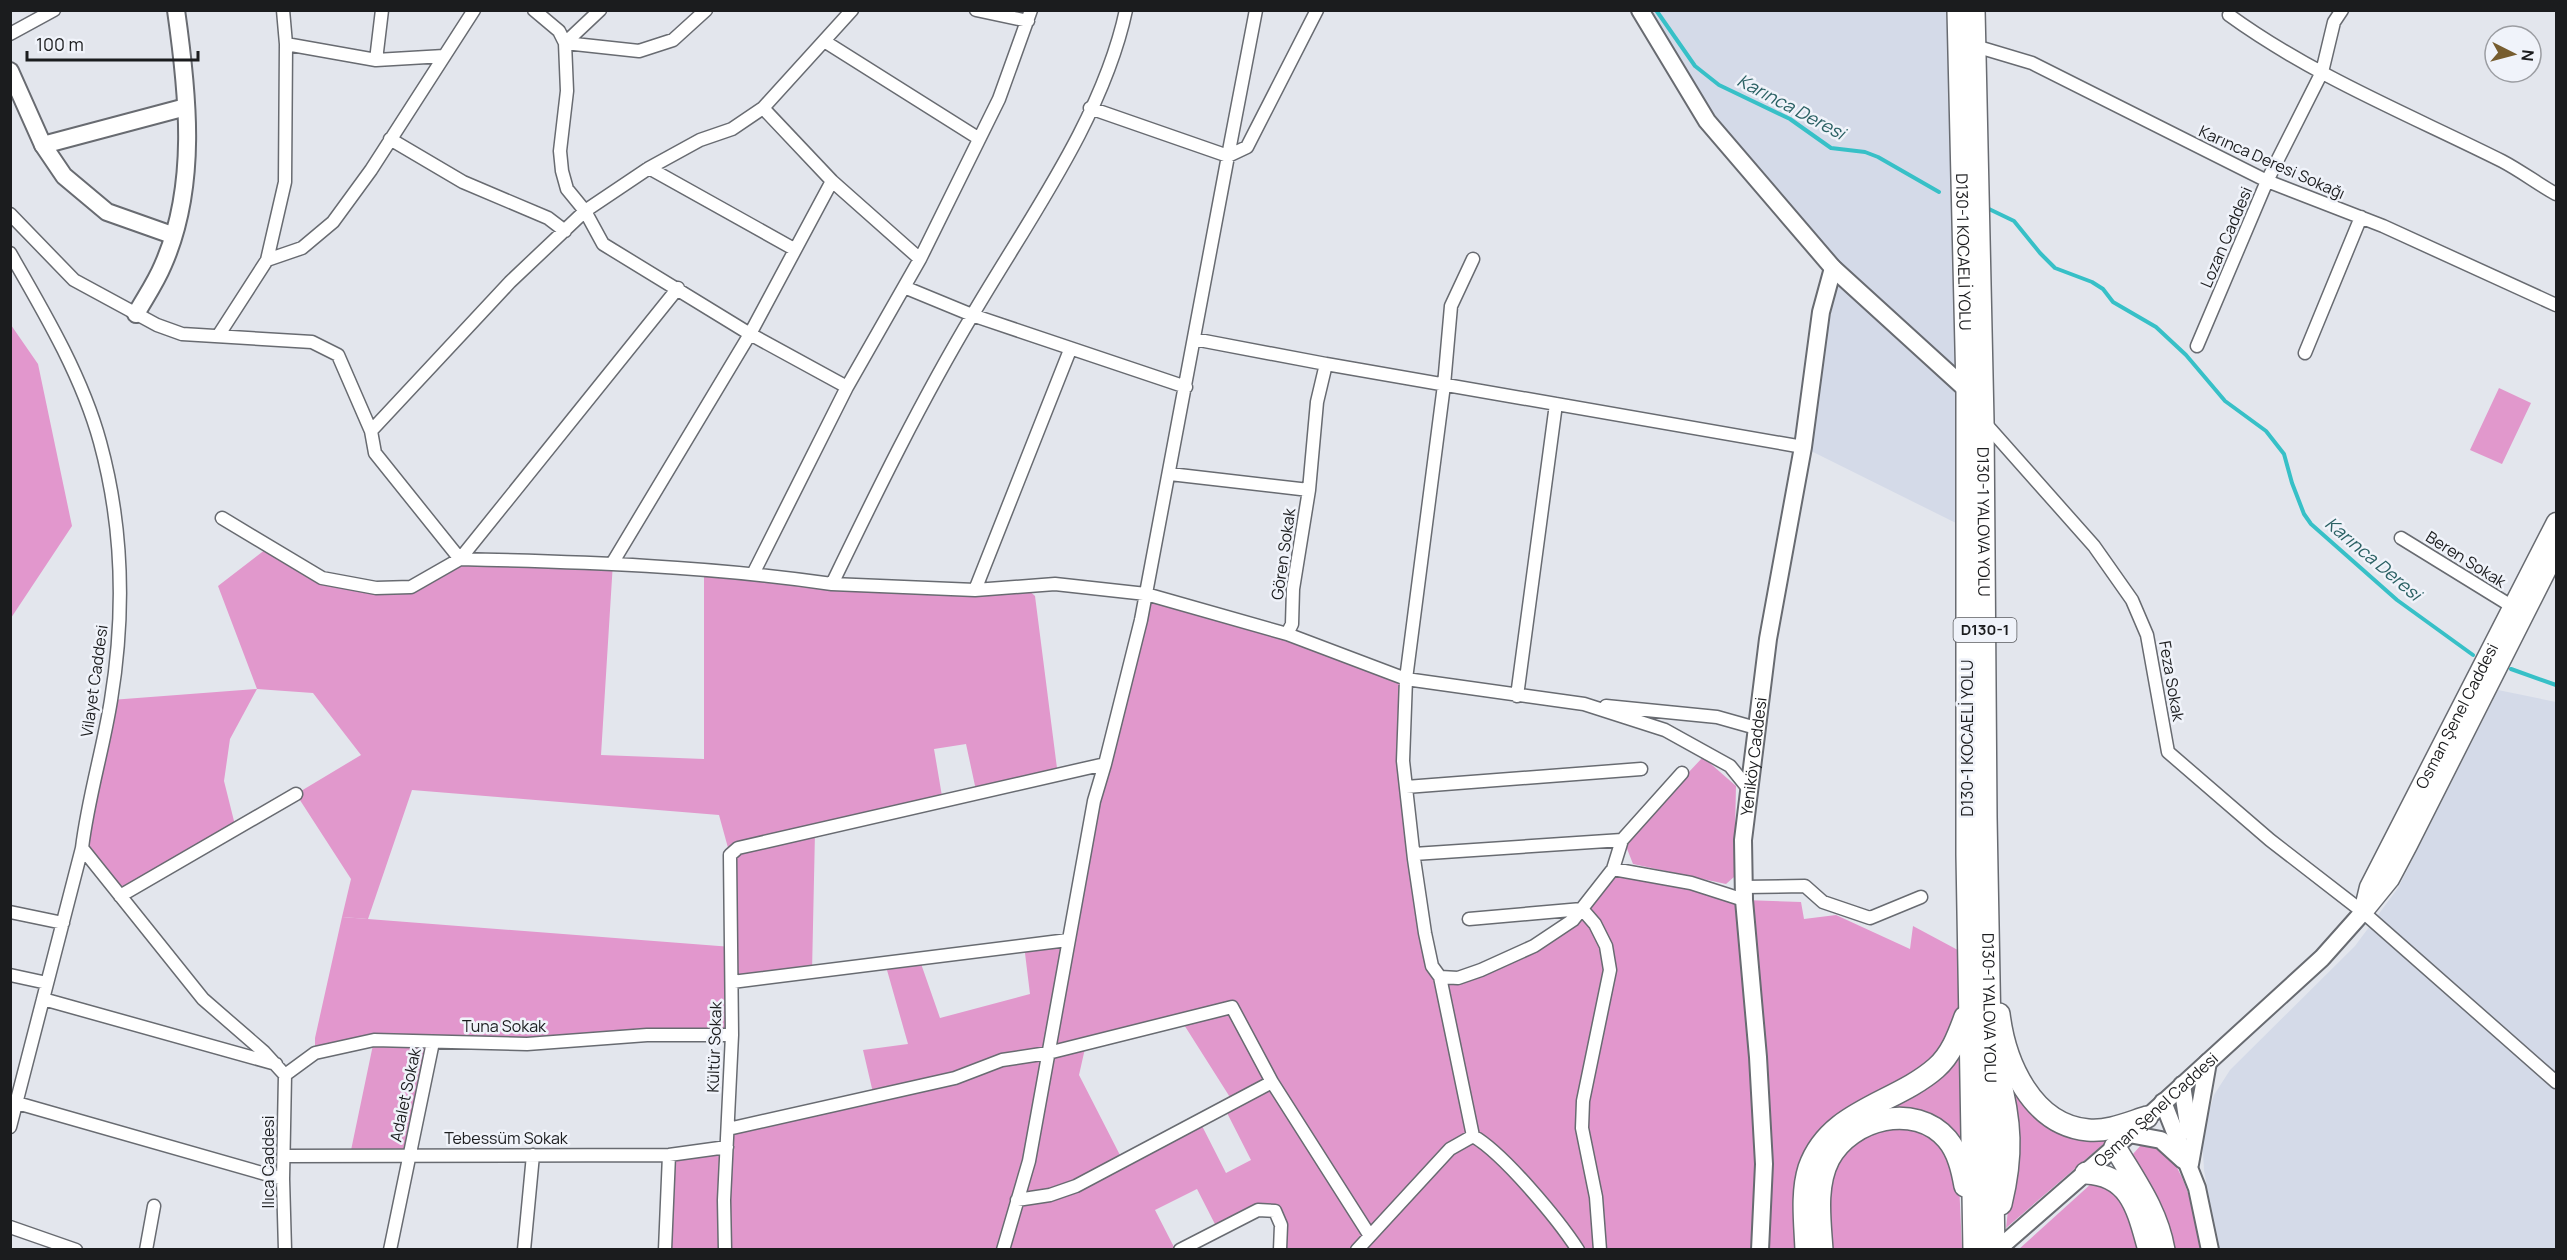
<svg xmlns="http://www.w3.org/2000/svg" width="2567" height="1260" font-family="Manrope,sans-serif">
<rect width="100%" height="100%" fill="#e3e6ed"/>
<path fill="#d4dae8" d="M1640 11H1974L1966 528 1803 447 1833 268 1707 121Z
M2498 690 2556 702V1249H2218L2204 1170 2202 1135 2214 1095 2230 1070 2355 946 2398 888Z"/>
<path fill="#e198cc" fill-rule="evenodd" d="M2499 388 2531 403 2502 464 2470 450Z
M270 546 322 578 411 587 460 559 613 562 601 755 704 759V569L832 584 1025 587 1035 596 1058 776 977 795 966 744 934 749 943 802 815 832 812 972 732 982 730 855 719 815 412 790 368 919 342 917 351 879 296 794 361 755 313 693 257 689 218 586Z
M1146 594 1406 679 1403 761 1432 966 1458 978 1534 946 1582 909 1606 946 1600 1249H1280L1275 1211 1258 1210 1218 1230 1197 1189 1155 1210 1175 1249 665 1250 669 1155 726 1147 728 1129 874 1097 863 1050 908 1044 885 963 919 958 940 1018 1030 994 1024 945 1068 939ZM1181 1020 1233 1102 1224 1107 1251 1160 1226 1173 1199 1120 1123 1161 1079 1075 1086 1044Z
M1703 757 1736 786 1734 877 1726 884 1633 864 1624 841Z
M374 1040 433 1042 408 1154 350 1155Z
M1960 1044 1963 1145 1887 1111Z"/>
<path fill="#e297cd" d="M11 325 38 364 72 526 11 618Z
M257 689 230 739 224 781 236 829 120 896 82 848 111 700Z
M1613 869 1744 900 1801 902 1804 919 1836 915 1910 949 1913 926 1969 956V1005L1947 1056 1856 1114 1806 1249H1600L1583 1101 1610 970 1606 946 1582 909Z
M342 917 732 947V1035L527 1044 374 1040 315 1053V1038Z
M2004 1075 2025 1099 2114 1135 2006 1228 2011 1184Z
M1904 1125 1942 1142 1959 1182 1962 1249H1830L1829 1180 1838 1159 1870 1132Z
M2141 1145C2149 1146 2157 1145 2163 1150 2186 1169 2197 1222 2202 1249H2172L2161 1207 2131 1160 2133 1154Z
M2092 1183C2126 1188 2131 1222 2143 1250H2018Z"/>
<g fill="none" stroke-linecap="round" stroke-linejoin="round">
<path stroke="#37c0c7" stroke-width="4" d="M1656 10 1695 66 1719 85 1790 119 1831 148 1865 152 1878 157 1939 192
M1989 209 2014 221 2040 253 2055 268 2092 282 2103 289 2113 302 2156 327 2186 355 2225 401 2266 431 2284 454 2292 483 2304 514 2311 524 2397 600 2473 655
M2511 669 2556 685"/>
<defs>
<path id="minor" d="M534 10 559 31 565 43 567 91 560 151 562 171 567 189 585 211 603 244 750 334 847 387
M852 10 763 108 732 129 700 140 649 168 585 211 510 282 371 431 375 453 460 559C585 562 708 566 832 584 876 493 921 401 973 314 1028 220 1103 118 1126 10
M976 10 1028 21
M2229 15C2313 76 2410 115 2502 161 2521 171 2538 184 2556 194
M10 34 54 10
M824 41 978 138
M565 43 639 51 673 40 706 10
M565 43 600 10
M286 44 376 60 444 56
M1975 46 2032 63 2267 181 2383 226 2556 305
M376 60 382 10
M763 108 832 181 920 259
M1090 108 1228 156 1256 10
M390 139 463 182 548 218 565 231
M649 168 794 249
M10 214 74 280 157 325 182 334 312 342 338 355 371 431
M10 253C44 312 82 376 100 442 123 526 125 614 111 700 103 750 88 798 82 848L10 1127
M1473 259 1451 306 1444 385 1406 679 1403 761 1414 859 1425 933 1432 966 1440 977 1458 978 1481 970 1534 946 1573 920 1613 869 1622 840 1682 773
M267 260 302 248 333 222 371 170 474 10
M904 287 972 315 1186 387
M218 336 267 260 285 182 286 44 283 10
M1194 339 1326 364 1317 402 1309 490
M2197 346 2267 181 2322 72 2334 22 2342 10
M2305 353 2361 217
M1326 364 1803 447
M1984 422 2094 546 2132 600 2147 635 2168 752 2270 840 2363 912 2556 1082
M1170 474 1309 490 1293 589 1292 624 1287 634 1406 679 1584 704 1665 730 1730 766 1747 787
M222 518 322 578 376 588 411 587 460 559 678 288
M2401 538 2513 607
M613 562 750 334 832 181
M754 572 847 387 920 259 999 99 1031 10
M832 584 975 590 1055 584 1146 594 1287 634
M975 590 1070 350
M1517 696 1556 404
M1606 706 1717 717 1756 728
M1406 787 1641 769
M82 848 203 999 264 1052 285 1075
M1414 854 1622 840
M1613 869 1691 883 1744 900
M1743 887 1805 886 1823 902 1870 918 1921 897
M120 896 296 794
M1582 909 1595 924 1606 946 1610 970 1583 1101 1582 1128 1596 1197 1600 1250
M10 912 63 923
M1469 919 1582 909
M10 975 47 983
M1440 977 1473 1136
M732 982 1068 940
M43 999 276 1064
M285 1075 315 1053 374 1040 527 1044 647 1035H732
M17 1103 283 1179
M728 1129 955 1078 1002 1060 1048 1053 1232 1007 1272 1082
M284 1156 669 1155 727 1147
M1017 1200 1050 1195 1076 1186 1272 1082 1370 1236
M10 1227 76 1250
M146 1250 154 1206
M285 1250 283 1179 285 1075
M390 1250 433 1042
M524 1250 533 1155
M665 1250 669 1155
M725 1250 724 1200 732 1035 730 855 738 848 1105 764 1141 620 1228 156 1247 147 1317 10
M1003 1250 1029 1161 1094 801 1105 764
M1180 1250 1258 1210 1275 1211 1281 1225 1280 1250
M1357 1250 1450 1149 1473 1136C1503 1153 1558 1219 1578 1250"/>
<g id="tertiary">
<path d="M1640 10 1707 121 1833 268 1967 390"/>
<path d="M10 71 43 145 64 176 107 212 172 235"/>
<path d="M43 145 186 107"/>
<path d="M136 314C145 298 156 282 163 265 198 186 188 94 176 10"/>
<path d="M2182 1085 2189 1131"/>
<path d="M2163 1102 2197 1188 2210 1250"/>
<path d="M2129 1134 2161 1140 2183 1160"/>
<path d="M2190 1164 2208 1062"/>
<path id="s1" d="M1760 1250 1764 1164 1758 1057 1744 900 1743 840 1768 639 1803 447 1821 312 1833 268"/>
<path id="s2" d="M1997 1250 2115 1147 2322 958 2363 912"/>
</g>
<g id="secondary">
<path d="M2364 911 2390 879 2408 845 2556 552"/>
<path id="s3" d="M2363 912 2369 887 2556 522"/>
</g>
<g id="trunk">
<path id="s4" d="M1958 10 1967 390V855L1974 1250"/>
<path id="s5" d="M1974 10 1983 421 1986 817 1994 1250"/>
<path d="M1999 1014C2005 1063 2032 1125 2088 1130 2108 1132 2128 1123 2147 1117"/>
<path d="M1998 1073C2011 1121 2013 1155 2001 1204"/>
<path d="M2115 1147C2135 1181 2157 1210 2164 1250"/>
<path d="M2086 1173C2132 1175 2138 1212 2149 1250"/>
<path d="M1806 1250C1805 1223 1801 1193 1809 1168 1829 1110 1895 1104 1936 1068 1951 1055 1958 1036 1965 1017"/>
<path d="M1822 1250C1820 1220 1815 1186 1829 1159 1851 1118 1915 1102 1947 1139 1958 1152 1962 1169 1965 1186"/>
</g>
</defs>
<use href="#minor" stroke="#686b71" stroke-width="15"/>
<use href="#tertiary" stroke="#686b71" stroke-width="20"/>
<use href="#secondary" stroke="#686b71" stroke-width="21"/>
<use href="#trunk" stroke="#686b71" stroke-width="24"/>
<use href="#minor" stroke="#fff" stroke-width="12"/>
<use href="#tertiary" stroke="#fff" stroke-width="16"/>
<use href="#secondary" stroke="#fff" stroke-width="18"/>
<use href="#trunk" stroke="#fff" stroke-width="21"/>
</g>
<g text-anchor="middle" stroke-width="5" stroke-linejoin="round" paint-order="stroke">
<rect fill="#f0f3fa" stroke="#5b5c60" stroke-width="1.5" x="1953.5" y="618" width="63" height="24" rx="4.5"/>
<g font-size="15" font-weight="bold" fill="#1b1c1e">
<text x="1985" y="635">D130-1</text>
</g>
<g font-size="16" fill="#1b1c1e" stroke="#f0f3fa">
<text transform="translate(2272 162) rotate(24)" y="6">Karınca Deresi Sokağı</text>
<text transform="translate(2226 237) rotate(-67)" y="6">Lozan Caddesi</text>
<text dy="6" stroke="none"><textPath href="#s4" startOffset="242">D130-1 KOCAELİ YOLU</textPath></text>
<text dy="6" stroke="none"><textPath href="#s5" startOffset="512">D130-1 YALOVA YOLU</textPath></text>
<text transform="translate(1283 554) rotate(-82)" y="6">Gören Sokak</text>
<text transform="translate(2466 559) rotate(32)" y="6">Beren Sokak</text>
<text transform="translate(94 681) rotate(-82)" y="6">Vilayet Caddesi</text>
<text transform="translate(2172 681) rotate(80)" y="6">Feza Sokak</text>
<text dy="6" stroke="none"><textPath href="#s3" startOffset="218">Osman Şenel Caddesi</textPath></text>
<text transform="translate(1967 738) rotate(-90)" y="6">D130-1 KOCAELİ YOLU</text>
<text dy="6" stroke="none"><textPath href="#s1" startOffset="495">Yeniköy Caddesi</textPath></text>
<text dy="6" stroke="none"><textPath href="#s5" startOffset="998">D130-1 YALOVA YOLU</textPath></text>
<text x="504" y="1032">Tuna Sokak</text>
<text transform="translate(714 1047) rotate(-88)" y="6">Kültür Sokak</text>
<text transform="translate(405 1095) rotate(-78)" y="6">Adalet Sokak</text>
<text dy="6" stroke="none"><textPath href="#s2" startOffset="212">Osman Şenel Caddesi</textPath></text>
<text x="506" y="1144">Tebessüm Sokak</text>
<text transform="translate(268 1162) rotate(-90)" y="6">Ilıca Caddesi</text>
</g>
<g font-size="18" font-style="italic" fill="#2b6164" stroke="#f0f3fa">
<text transform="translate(1791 107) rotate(28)" y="6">Karınca Deresi</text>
<text transform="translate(2373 559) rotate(40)" y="6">Karınca Deresi</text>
</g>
</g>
<rect width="2567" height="1260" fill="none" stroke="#1b1c1e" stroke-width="24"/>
<g transform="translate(2513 54) rotate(96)"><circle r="28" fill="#f0f3fa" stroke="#9b9da2" stroke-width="1.5"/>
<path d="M0-4.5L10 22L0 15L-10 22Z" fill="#775d2f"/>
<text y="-9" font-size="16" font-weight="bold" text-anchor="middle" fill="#1b1c1e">N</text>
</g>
<path d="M27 51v9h171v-9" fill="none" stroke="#1b1c1e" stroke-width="3"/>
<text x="36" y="51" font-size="18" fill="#1b1c1e" stroke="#f0f3fa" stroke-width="4.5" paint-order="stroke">100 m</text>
</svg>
